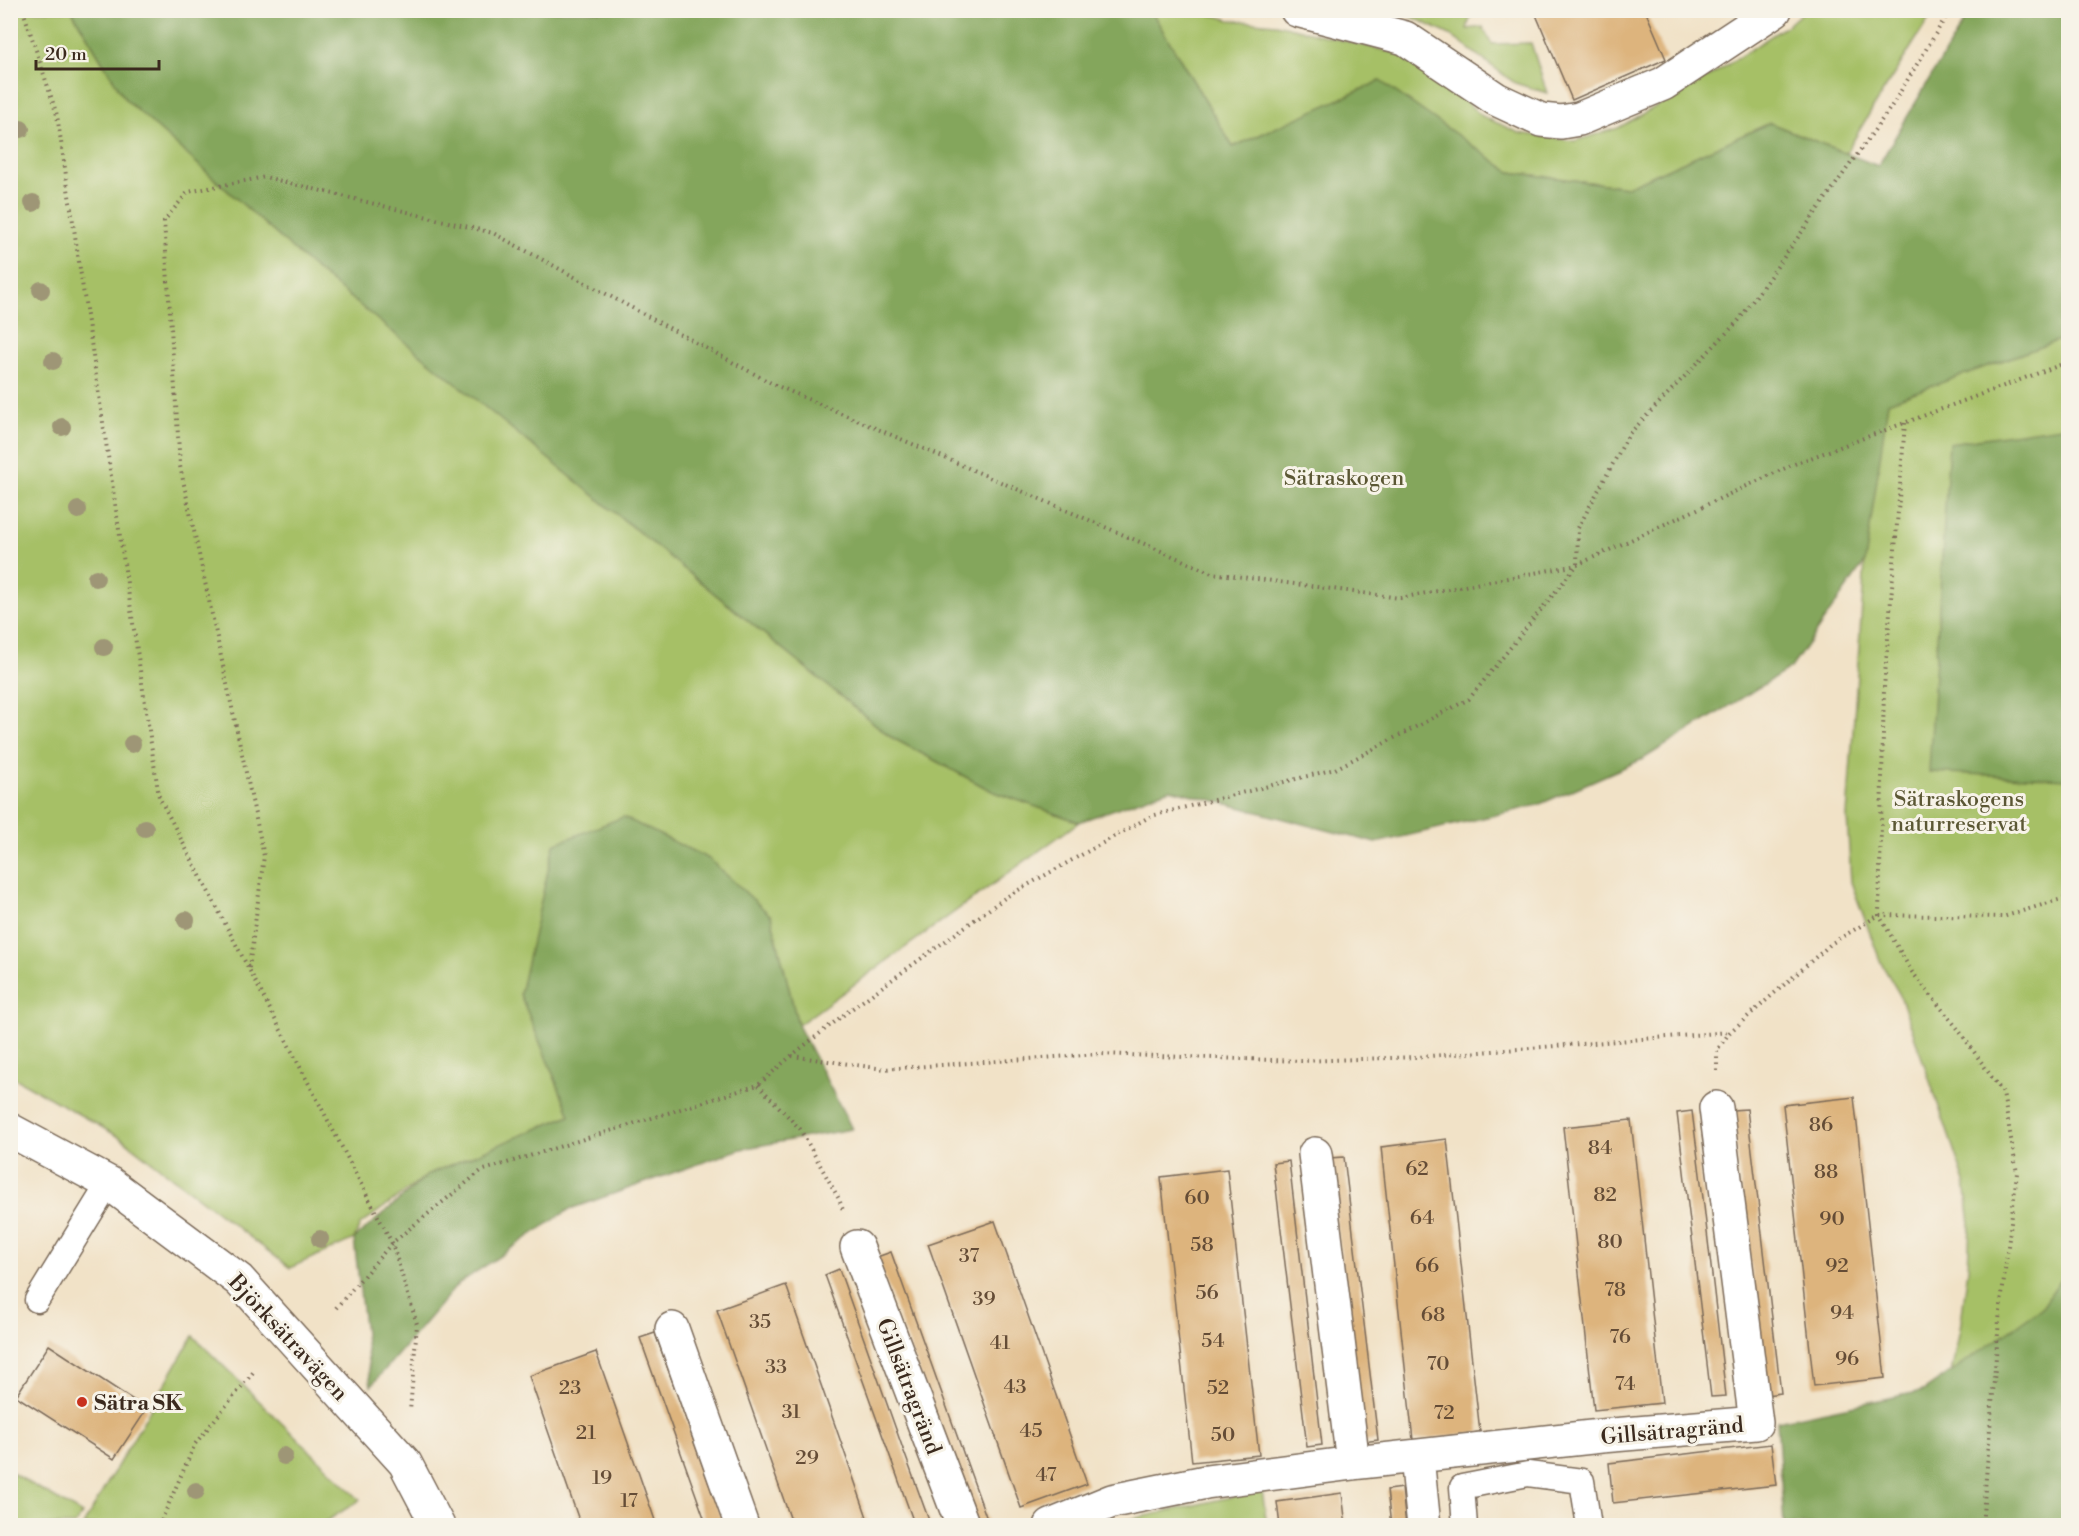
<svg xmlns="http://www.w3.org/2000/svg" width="2079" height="1536" font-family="'Libre Bodoni',serif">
<rect width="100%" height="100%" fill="#f7f3e8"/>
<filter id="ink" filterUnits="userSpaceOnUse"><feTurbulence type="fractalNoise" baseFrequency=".0167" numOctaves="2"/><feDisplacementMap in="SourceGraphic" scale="12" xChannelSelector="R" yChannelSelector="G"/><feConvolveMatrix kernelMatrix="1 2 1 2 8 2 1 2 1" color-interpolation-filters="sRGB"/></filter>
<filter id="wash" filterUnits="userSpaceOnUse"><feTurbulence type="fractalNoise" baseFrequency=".008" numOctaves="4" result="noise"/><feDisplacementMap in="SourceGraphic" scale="24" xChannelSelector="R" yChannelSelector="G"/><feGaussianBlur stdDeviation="1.35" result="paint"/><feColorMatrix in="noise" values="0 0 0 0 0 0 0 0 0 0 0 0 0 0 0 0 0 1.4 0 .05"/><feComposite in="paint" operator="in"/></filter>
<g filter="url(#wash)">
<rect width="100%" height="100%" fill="#f1e2c7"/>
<path fill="#a6c066" stroke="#707542" stroke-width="1.5" d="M11 11H72L125 99 314 268 891 737 992 791 1079 822 798 1025 771 916 520 994 570 1115 429 1174 360 1225 354 1239 290 1268 121 1138 11 1076Z
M1151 11H1199L1230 20 1276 24 1399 54 1447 85 1482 116 1519 133 1575 141 1618 128 1718 71 1788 25 1804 11H1934L1872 109 1846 153 1770 123 1627 187 1510 172 1380 81 1233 147Z
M1393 11H1478L1470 18 1467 29 1483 27 1492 44 1531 43 1547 93 1515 83 1450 35 1408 15Z
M2068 12V1525L1948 1388 1960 1329 1968 1268 1970 1224 1965 1182 1900 995 1881 963 1851 882 1847 816 1865 562 1863 529 1851 458Z
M193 1336 360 1500 320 1525H83Z
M11 1472 82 1514 75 1525H11Z
M1262 1490 1267 1525 1121 1526 1119 1522Z"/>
<path fill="#84a65b" stroke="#60683c" stroke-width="1.5" d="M72 11H1151L1233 147 1380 81 1510 172 1627 187 1770 123 1878 166 1970 11H2068V337L1888 402 1865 562 1791 668 1643 759 1538 805 1376 843 1170 789 1079 822 992 791 891 737 314 268 125 99Z
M2068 426V779L1929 772 1949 443Z
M623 817 709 859 771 916 798 1025 852 1129 741 1149 570 1209 458 1284 371 1386 354 1239 429 1174 570 1115 520 994 554 844Z
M2068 1270V1525H1784L1777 1421 1923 1391 2041 1309Z"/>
<g id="blocks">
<path fill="#ddb47d" d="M1534 10H1645L1666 59 1572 100Z
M1854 1097 1885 1378 1814 1386 1783 1105Z
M1747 1109 1781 1393 1766 1395 1732 1110Z
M1692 1111 1704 1206 1726 1396 1711 1397 1677 1113Z
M1631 1120 1662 1403 1594 1410 1563 1127Z
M1447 1139 1480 1432 1413 1440 1381 1147Z
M1344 1157 1378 1440 1363 1442 1329 1158Z
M1289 1161 1322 1445 1307 1447 1273 1163Z
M1227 1169 1259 1455 1192 1462 1161 1177Z
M995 1221 1087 1484 1021 1508 928 1244Z
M891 1252 988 1522 976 1526 877 1257Z
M839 1269 903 1449 931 1526H915L825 1275Z
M786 1285 850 1468 870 1526H793L717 1310Z
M655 1333 720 1514 724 1526H707L640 1338Z
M49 1345 147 1409 114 1459 16 1396Z
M596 1352 628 1443 657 1526H581L529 1376Z
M1771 1444 1776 1485 1613 1503 1609 1463Z
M1402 1488 1406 1526H1391L1387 1490Z
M1342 1493 1346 1526H1280L1277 1502Z"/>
</g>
</g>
<g filter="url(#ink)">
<use href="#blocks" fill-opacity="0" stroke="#7b6a59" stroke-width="1.5"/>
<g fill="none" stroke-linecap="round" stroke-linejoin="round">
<defs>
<path id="service" d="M37 1300 109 1183
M1465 1526 1462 1487 1528 1474 1582 1481 1589 1526"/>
<path id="minor" d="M1297 10 1405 38 1496 99 1541 120 1561 122 1579 119 1663 84 1775 10
M1315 1154 1353 1463
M857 1247 963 1526
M672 1329 742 1526
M1417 1457 1424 1526
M1051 1526 1112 1501 1206 1482 1353 1463 1601 1436 1756 1423 1716 1108"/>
<path id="tertiary" d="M10 1130 109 1183 239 1280 405 1463 438 1526"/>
</defs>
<use href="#service" stroke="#7b6a59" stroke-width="27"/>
<use href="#minor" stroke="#7b6a59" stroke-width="36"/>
<use href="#tertiary" stroke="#7b6a59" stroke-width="36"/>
<path stroke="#7b6a59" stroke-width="4" stroke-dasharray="1.5 4.5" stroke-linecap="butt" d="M23 10 57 115 159 797 392 1243 417 1324 410 1411
M1905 423 1884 688 1879 915 1912 972 1958 1029 2003 1093 2017 1173 1999 1320 1982 1526
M249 968 264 856 180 466 164 221 188 192 265 177 493 233 773 384 1212 573 1400 598 1577 565 1794 464 2068 362
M792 1056 884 1069 1099 1054 1301 1061 1418 1057 1730 1032
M1717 1071V1050L1730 1032 1832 943 1879 915 2003 917 2068 897
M758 1085 800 1129 839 1199 844 1213
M336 1308 392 1243 481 1171 758 1085 791 1056 846 1013 1006 897 1151 816 1335 769 1469 699 1577 565 1578 528 1629 434 1739 320 1891 107 1950 10
M159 1526 195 1444 255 1370"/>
<use href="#service" stroke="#fff" stroke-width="24"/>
<use href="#minor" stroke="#fff" stroke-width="33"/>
<use href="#tertiary" stroke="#fff" stroke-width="33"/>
</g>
<g fill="#9e9676">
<circle cx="21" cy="129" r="9"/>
<circle cx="33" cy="203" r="9"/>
<circle cx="41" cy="290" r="9"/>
<circle cx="53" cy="361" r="9"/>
<circle cx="62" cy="427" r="9"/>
<circle cx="78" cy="510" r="9"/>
<circle cx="96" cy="578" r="9"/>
<circle cx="104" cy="647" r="9"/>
<circle cx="132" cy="744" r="9"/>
<circle cx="145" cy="828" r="9"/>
<circle cx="186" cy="920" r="9"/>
<circle cx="320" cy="1239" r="9"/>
<circle cx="284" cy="1456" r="9"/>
<circle cx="196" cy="1491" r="9"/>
</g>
</g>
<circle fill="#c8321e" stroke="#f7f3e8" stroke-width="2" cx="82" cy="1402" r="6"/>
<g text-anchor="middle" stroke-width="6" stroke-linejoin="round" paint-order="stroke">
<g font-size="20" fill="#644c36">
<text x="1821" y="1131">86</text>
<text x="1600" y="1154">84</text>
<text x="1417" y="1175">62</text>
<text x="1826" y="1178">88</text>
<text x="1605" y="1201">82</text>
<text x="1197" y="1204">60</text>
<text x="1422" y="1224">64</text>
<text x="1832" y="1225">90</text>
<text x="1610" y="1248">80</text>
<text x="1202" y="1251">58</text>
<text x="969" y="1262">37</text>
<text x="1427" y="1272">66</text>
<text x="1837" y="1272">92</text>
<text x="1615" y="1296">78</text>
<text x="1207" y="1299">56</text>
<text x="984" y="1305">39</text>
<text x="1842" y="1319">94</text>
<text x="1433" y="1321">68</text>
<text x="760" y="1328">35</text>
<text x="1620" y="1343">76</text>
<text x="1213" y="1347">54</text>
<text x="1000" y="1349">41</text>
<text x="1847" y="1365">96</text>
<text x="1438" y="1370">70</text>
<text x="776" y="1373">33</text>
<text x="1625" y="1390">74</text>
<text x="1015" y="1393">43</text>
<text x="570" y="1394">23</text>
<text x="1218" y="1394">52</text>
<text x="791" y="1418">31</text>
<text x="1444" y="1419">72</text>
<text x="1031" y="1437">45</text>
<text x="586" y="1439">21</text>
<text x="1223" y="1441">50</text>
<text x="807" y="1464">29</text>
<text x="1046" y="1481">47</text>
<text x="602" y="1484">19</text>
<text x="629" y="1507">17</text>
</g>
<g font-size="22" fill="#5b5734" stroke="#f7f3e8">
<text x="1344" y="485">Sätraskogen</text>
<text x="1959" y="806">Sätraskogens<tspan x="1959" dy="25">naturreservat</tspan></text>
</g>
<g font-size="22" fill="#3b2a1e" stroke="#f7f3e8">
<text transform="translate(289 1337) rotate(47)" y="8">Björksätravägen</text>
<text transform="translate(910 1386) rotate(69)" y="8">Gillsätragränd</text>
<text transform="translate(1672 1430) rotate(-5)" y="8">Gillsätragränd</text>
</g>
<g font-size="22" font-weight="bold" fill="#3b2a1e" stroke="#f7f3e8" text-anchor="start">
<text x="94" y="1410">Sätra SK</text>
</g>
</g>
<rect width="2079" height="1536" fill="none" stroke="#f7f3e8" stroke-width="36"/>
<path d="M36 60v9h123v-9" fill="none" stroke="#3b2a1e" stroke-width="3"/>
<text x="45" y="60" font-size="18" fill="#3b2a1e" stroke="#f7f3e8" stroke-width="4.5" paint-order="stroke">20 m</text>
</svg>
